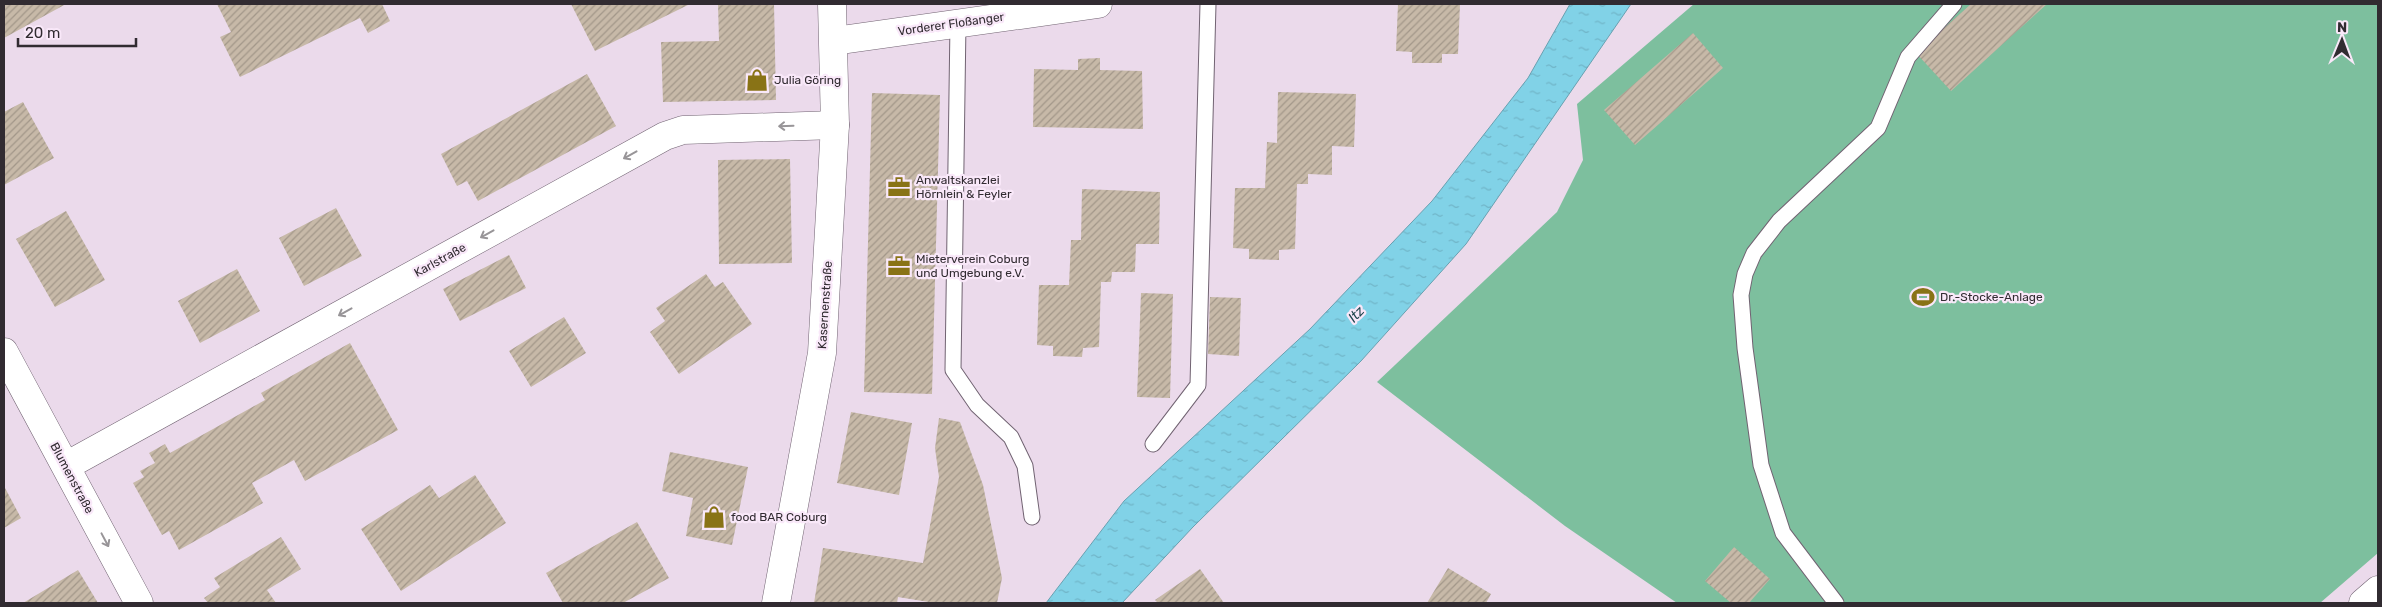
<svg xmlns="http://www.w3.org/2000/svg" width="2382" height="607" font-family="Rubik,sans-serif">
<defs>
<pattern id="water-ripples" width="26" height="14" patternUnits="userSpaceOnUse" patternTransform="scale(1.25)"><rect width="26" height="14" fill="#81d2e7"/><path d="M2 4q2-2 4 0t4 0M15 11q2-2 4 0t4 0" fill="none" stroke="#70b4c7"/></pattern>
<pattern id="building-hatch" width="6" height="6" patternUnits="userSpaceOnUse" patternTransform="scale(1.25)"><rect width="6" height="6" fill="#c7b9a8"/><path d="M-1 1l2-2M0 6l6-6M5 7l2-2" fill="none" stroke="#a29789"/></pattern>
</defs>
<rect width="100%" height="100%" fill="#ebdaeb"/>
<path fill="#7dbf9e" d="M1694 4H2378V553L2320 603H1677L1565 526 1377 382 1557 212 1583 160 1577 104Z"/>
<path fill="url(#water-ripples)" stroke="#69a0b0" d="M1570 4H1631L1466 244 1361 361 1193 527 1122 603H1046L1124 501 1310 329 1432 201 1528 78Z"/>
<path fill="url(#building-hatch)" d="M4 4H66L4 38Z
M217 4H382L390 21 368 33 360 18 240 77 220 37 231 32Z
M571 4H690L595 51Z
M718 4H774L776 100 663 102 661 42 719 41Z
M1398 4H1460L1458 54H1442V63H1412V52L1396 51Z
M1971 4H2047L1951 91 1916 53Z
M1693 33 1723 68 1635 145 1604 110Z
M1100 58V70L1142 71 1143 129 1033 127 1034 69 1078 70V59Z
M587 74 616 126 478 201 467 181 457 186 441 154Z
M1278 92 1356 94 1354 147 1332 146V175L1308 174V184H1297L1295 249 1279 250V260L1249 259V249L1233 248 1235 188H1265L1267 142 1277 143Z
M872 93 940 95 932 394 864 392Z
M23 102 54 158 4 185V112Z
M790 159 792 263 719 264 718 160Z
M1082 189 1160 192 1159 244H1136L1135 272H1112L1111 282H1101L1099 347 1083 348 1082 357 1053 356V346L1037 345 1039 285H1069L1071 240H1081Z
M336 208 362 256 304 286 279 238Z
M66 211 105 280 55 307 16 239Z
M509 255 526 288 460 321 443 289Z
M237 269 260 311 200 343 178 301Z
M706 274 715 287 723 282 752 324 679 374 650 332 665 321 656 308Z
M1141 293 1173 294 1170 398 1137 397Z
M1210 297 1241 298 1239 356 1208 354Z
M564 317 586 353 531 387 509 351Z
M350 343 398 430 305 481 294 460 252 483 263 503 179 550 169 531 162 535 133 483 144 477 140 471 155 463 149 453 165 444 170 453 265 400 261 393Z
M851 412 912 423 899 495 837 483Z
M939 418 960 422 983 485 1002 578 997 603H935L898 597 897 603H814L823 548 923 563 939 477 935 448Z
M670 452 748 467 732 545 686 536 693 498 662 491Z
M475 475 506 523 401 591 361 529 430 485 439 498Z
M4 486 21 518 4 528Z
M637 522 669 578 623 603H563L546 573Z
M281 537 301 569 267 590 276 603H208L204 598 220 587 214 578Z
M1734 547 1770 579 1749 603H1731L1705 581Z
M1448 568 1491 594 1486 603H1427Z
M1200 569 1224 603H1158L1155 600Z
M78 570 98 603H23Z"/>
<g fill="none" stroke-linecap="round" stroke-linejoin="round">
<defs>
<path id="service" d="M958 23 953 370 977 405 1011 437 1025 466 1032 517
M1153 444 1198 385 1208 4
M1836 603 1783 533 1761 465 1745 348 1741 295 1745 274 1754 253 1779 221 1878 128 1908 57 1954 4"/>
<path id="minor" d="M834 41 1098 4
M4 352 139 603
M66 466 665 136 683 130 835 125
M2363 603 2378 590"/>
<path id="tertiary" d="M776 603 822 353 835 125 832 4"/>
</defs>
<use href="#service" stroke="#716372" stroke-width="17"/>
<use href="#minor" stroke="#716372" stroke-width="29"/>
<use href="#tertiary" stroke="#716372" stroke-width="29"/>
<use href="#service" stroke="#fff" stroke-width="15"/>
<use href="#minor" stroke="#fff" stroke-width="28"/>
<use href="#tertiary" stroke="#fff" stroke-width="28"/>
</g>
<defs><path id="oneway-shaft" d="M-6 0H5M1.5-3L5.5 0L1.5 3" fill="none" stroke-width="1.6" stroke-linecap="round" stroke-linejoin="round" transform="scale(1.25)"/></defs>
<g stroke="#989598">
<use href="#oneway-shaft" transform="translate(786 126) rotate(178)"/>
<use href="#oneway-shaft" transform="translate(630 155) rotate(151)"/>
<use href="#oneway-shaft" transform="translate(487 234) rotate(151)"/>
<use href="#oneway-shaft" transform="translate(345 312) rotate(151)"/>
<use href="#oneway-shaft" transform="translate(105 540) rotate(62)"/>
</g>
<defs>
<symbol id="shop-bare" viewBox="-9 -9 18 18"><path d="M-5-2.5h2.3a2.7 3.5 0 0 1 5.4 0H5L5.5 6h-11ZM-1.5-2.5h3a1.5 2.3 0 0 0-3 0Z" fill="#897316" stroke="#f9e8f9" stroke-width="2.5" paint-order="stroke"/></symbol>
<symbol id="office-bare" viewBox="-9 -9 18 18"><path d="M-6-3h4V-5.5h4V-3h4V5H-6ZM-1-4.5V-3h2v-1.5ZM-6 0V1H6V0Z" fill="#897316" stroke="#f9e8f9" stroke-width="2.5" paint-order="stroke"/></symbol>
<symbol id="stadium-bare" viewBox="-9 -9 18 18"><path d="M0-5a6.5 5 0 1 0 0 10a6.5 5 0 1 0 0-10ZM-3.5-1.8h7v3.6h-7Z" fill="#897316" stroke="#f9e8f9" stroke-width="2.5" paint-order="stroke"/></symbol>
</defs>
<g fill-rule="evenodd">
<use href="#shop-bare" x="741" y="64" width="32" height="32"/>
<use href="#office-bare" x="883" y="171" width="32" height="32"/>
<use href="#office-bare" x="883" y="250" width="32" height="32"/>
<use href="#stadium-bare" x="1907" y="281" width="32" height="32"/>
<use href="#shop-bare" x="698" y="501" width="32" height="32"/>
</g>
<g text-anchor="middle" stroke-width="4.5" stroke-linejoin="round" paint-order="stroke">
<g font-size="12" fill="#312b31" stroke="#f9e8f9">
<text transform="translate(951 24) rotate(-8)" y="4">Vorderer Floßanger</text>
<text transform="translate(440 260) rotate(-29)" y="4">Karlstraße</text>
<text transform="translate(825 305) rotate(-86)" y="4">Kasernenstraße</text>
<text transform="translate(72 478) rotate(62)" y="4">Blumenstraße</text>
</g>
<g font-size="12" fill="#312b31" stroke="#f9e8f9" text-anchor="start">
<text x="774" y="84">Julia Göring</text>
<text x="916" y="184">Anwaltskanzlei<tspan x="916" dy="14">Hörnlein &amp; Feyler</tspan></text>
<text x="916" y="263">Mieterverein Coburg<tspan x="916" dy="14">und Umgebung e.V.</tspan></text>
<text x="1940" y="301">Dr.-Stocke-Anlage</text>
<text x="731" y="521">food BAR Coburg</text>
</g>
<g font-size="14" font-style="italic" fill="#20464f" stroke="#f9e8f9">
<text transform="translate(1356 314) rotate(-46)" y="5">Itz</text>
</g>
</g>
<rect width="2382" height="607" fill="none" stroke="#312b31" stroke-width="10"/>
<g transform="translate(2342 40) rotate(1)" stroke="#f9e8f9" stroke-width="4" paint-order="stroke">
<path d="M0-4L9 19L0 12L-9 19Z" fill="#312b31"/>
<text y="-8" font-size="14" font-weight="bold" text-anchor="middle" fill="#312b31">N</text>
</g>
<path d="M18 38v8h118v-8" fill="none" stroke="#312b31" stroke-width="2.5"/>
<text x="25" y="38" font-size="15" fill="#312b31" stroke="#f9e8f9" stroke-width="4" paint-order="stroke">20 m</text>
</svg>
